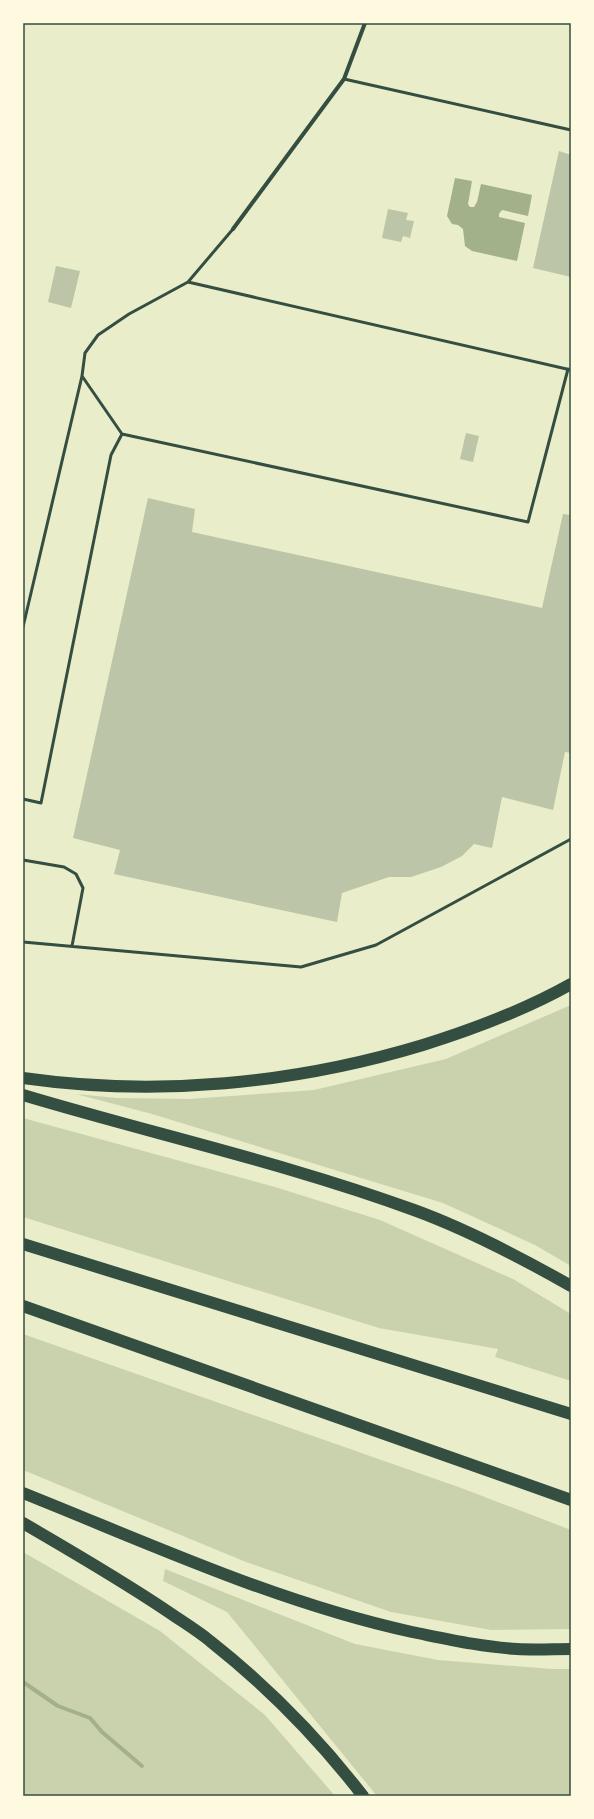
<svg xmlns="http://www.w3.org/2000/svg" width="594" height="1819" font-family="'Varela Round',sans-serif">
<rect width="100%" height="100%" fill="#e9edc9"/>
<path fill="#cad2ad" d="M571 1005V1266L535 1245 443 1203 152 1114 76 1094 117 1098 189 1099 314 1090 446 1059Z
M23 1118 275 1187 380 1220 513 1279 571 1314V1381L495 1357 498 1349 379 1328 23 1217Z
M23 1334 464 1489 571 1530V1629L491 1630 391 1612 246 1562 23 1470Z
M23 1552 160 1631 265 1715 335 1796H23Z
M165 1569 355 1644 438 1660 552 1669H571V1796H377L227 1612 163 1581Z"/>
<path fill="#a3b18a" d="M455 178 472 181 468 204 470 207H474L477 202 481 184 532 195 528 216 502 210 499 214V217L525 223 517 261 472 251 465 246 463 229 458 225 452 224 447 216Z"/>
<g fill="none" stroke-linecap="round" stroke-linejoin="round">
<path stroke="#a3b18a" stroke-width="4" d="M23 1682 58 1706 90 1718 102 1732 142 1766"/>
</g>
<path fill="#bcc5a7" d="M559 151 571 155V277L533 268Z
M388 209 408 213 406 220 414 221 410 238 403 236 401 242 382 238Z
M56 266 80 271 71 308 48 302Z
M466 433 479 436 473 462 460 459Z
M148 498 195 509 192 532 542 608 563 514 571 515V753L565 752 553 810 502 797 492 848 474 844 462 856 441 867 411 877H389L342 893 337 922 114 874 120 850 73 838Z"/>
<g fill="none" stroke-linecap="round" stroke-linejoin="round">
<path stroke="#344e41" stroke-width="3" d="M344 79 571 130
M188 282 571 370
M122 434 528 522 568 369
M23 627 82 376 85 353 98 335 129 314 188 282 233 229
M23 799 41 803 111 455 122 434 82 376
M23 860 64 867 76 874 83 888 72 946
M23 942 301 967 376 945 571 839"/>
<path stroke="#344e41" stroke-width="4" d="M233 229 344 79 365 23"/>
<path stroke="#344e41" stroke-width="12" d="M23 1078C157 1097 294 1084 423 1045 474 1029 525 1010 571 984
M23 1095C153 1134 286 1163 414 1210 469 1230 520 1257 571 1286
M23 1244 571 1414
M23 1306 571 1500
M23 1493C151 1544 278 1603 412 1632 447 1639 482 1647 517 1649 535 1650 553 1649 571 1649
M23 1523C73 1552 123 1581 170 1613 183 1622 198 1631 210 1641 267 1686 319 1739 363 1796"/>
</g>
<rect width="594" height="1819" fill="none" stroke="#fefae0" stroke-width="48"/>
<rect x="24" y="24" width="546" height="1771" fill="none" stroke="#344e41" stroke-width="1.5"/>
</svg>
